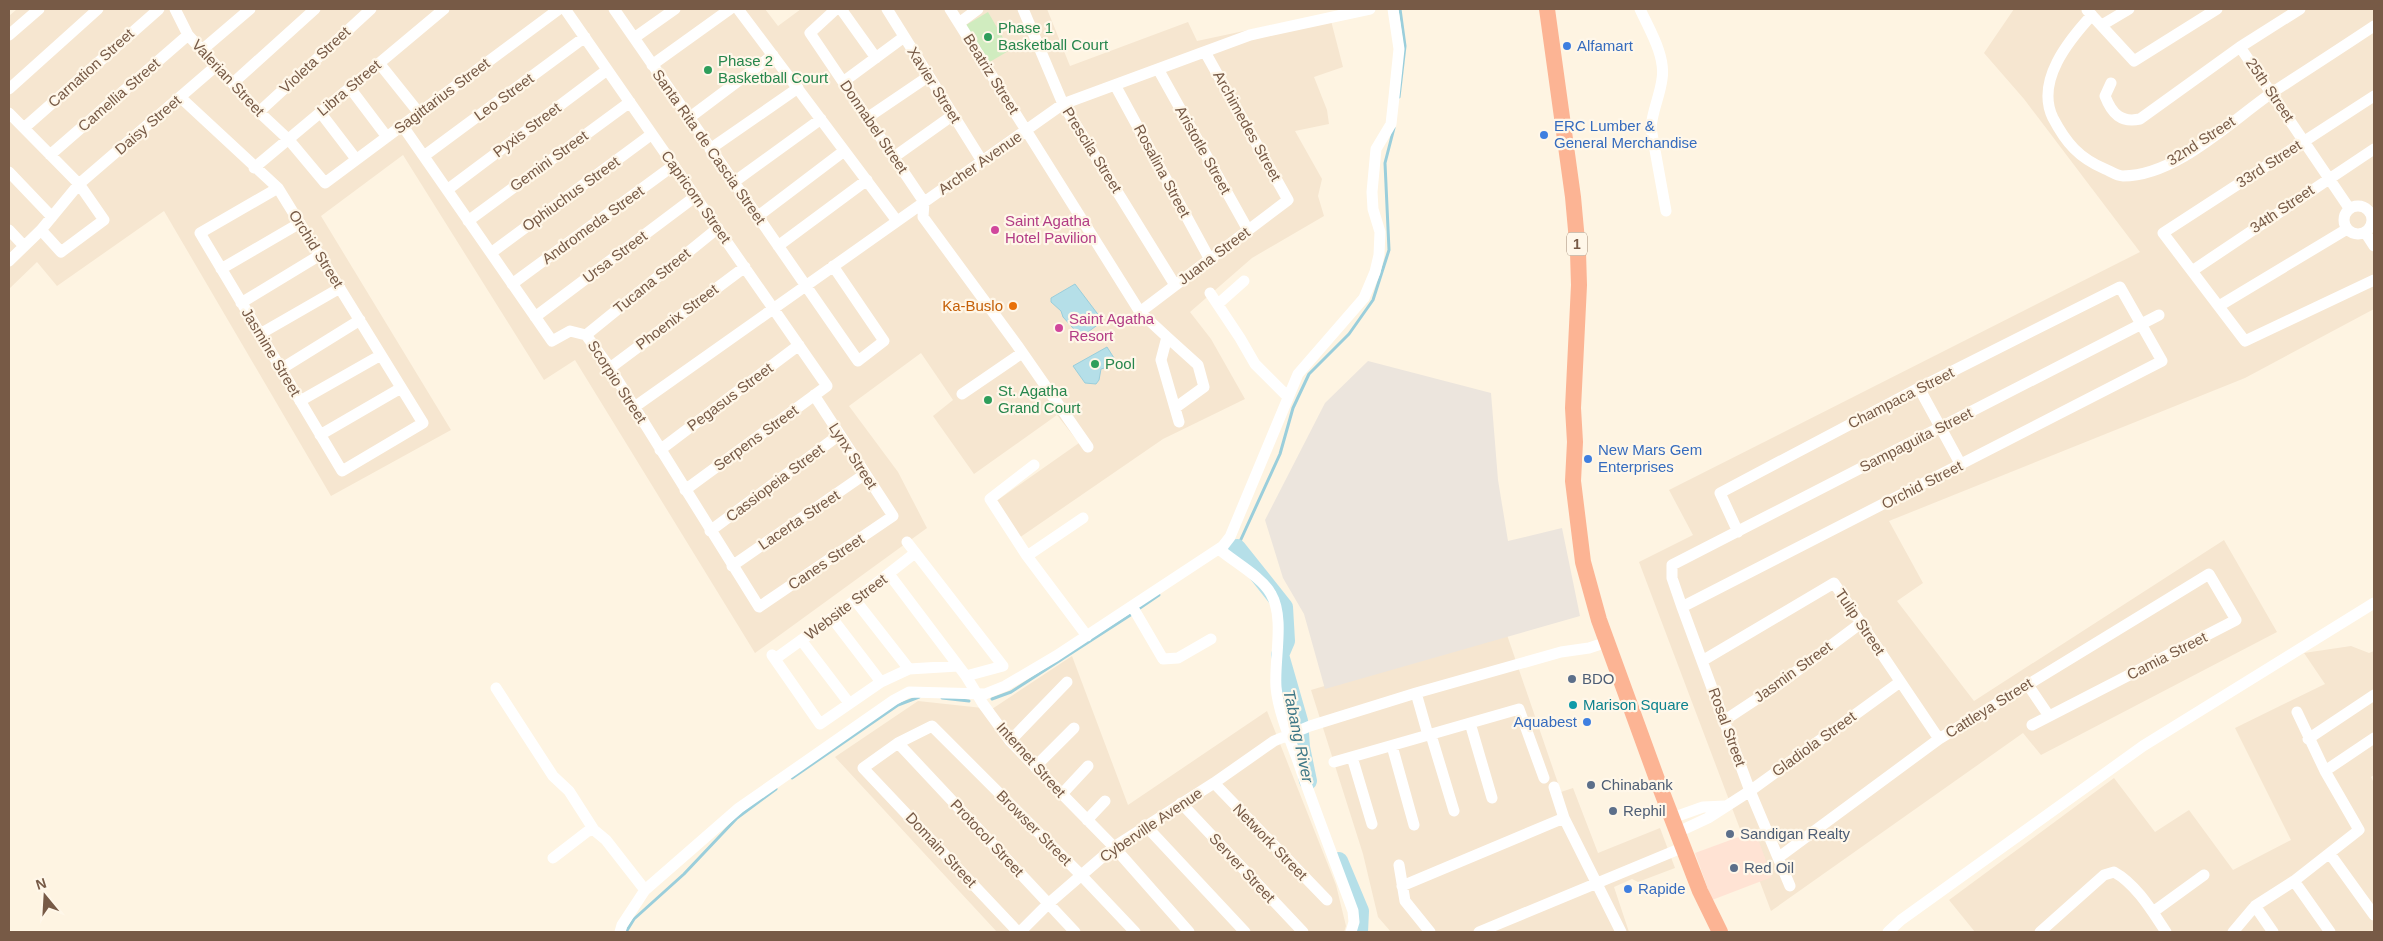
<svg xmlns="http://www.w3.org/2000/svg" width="2383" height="941" font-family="Arial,sans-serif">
<rect width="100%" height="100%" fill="#fef4e2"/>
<path fill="#f6e6d0" d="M17 9H765L778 26 801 9H1047L1070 66 1188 22 1197 41 1329 13 1343 67 1314 77 1327 110 1329 124 1295 131 1322 179 1318 196 1324 216 1252 258 1190 312 1211 339 1245 399 1163 439 1019 538 995 502 1079 443 1057 415 974 474 933 416 953 400 921 353 849 406 898 472 927 528 755 653 575 360 544 380 403 155 321 216 451 430 331 496 164 211 57 286 37 262 9 289V16Z
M2014 9H2374V309L2245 378 1889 521 1923 583 1897 601 1974 701 2224 540 2277 632 2041 755 2023 733 1771 911 1639 562 1693 535 1669 490 2140 252 2024 99 1984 53Z
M1506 632 1561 792 1573 788 1598 853 1660 828 1675 868 1638 882 1632 879 1614 887 1629 932H1391L1378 917 1363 854 1311 690Z
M2351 646 2369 653 2374 651V775L2371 777 2374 783V932H1975L1949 900 2114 778 2155 832 2189 810 2233 870 2291 840 2235 728 2325 684 2304 653Z
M1072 656 1128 805 1267 711 1336 885 1346 926 1344 932H997L835 757 918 701 992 709Z"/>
<path fill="#ffe3d4" d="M1755 831 1772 877 1712 900 1695 853Z"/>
<path fill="#ece5dd" d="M1368 361 1491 393 1498 480 1508 541 1562 528 1580 616 1325 689 1304 614 1283 578 1265 520 1325 403Z"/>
<path fill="#d0ecbf" d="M988 12 1010 50 988 63 966 25Z"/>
<path fill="#b5dfe8" stroke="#9acedb" d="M1075 284 1103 321 1081 337 1063 317 1061 311 1051 302V298Z
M1107 347 1114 358 1111 366 1101 369 1099 380 1096 384 1085 383 1073 366Z"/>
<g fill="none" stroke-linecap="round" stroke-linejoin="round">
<path stroke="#9acedb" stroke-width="3" d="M1399 97 1405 46 1400 9
M1229 551 1237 548 1280 454 1293 408 1309 374 1349 334 1373 300 1389 250 1385 163 1394 128
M1137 610 1159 595
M942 698 969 701
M992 699 1011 692 1132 614
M792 778 898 705 919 697
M626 932 634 919 684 874 737 818 776 789"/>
<path stroke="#b5dfe8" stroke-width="18" d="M1237 548 1284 607 1286 641 1280 655 1299 721 1301 747 1308 781
M1339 861 1360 911 1359 932"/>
<path stroke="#fff" stroke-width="11" d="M175 9 188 35 259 112 289 140 325 183 559 9
M565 9 827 386 685 490
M614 9 858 361 884 341 833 266
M738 9 897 221
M836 9 810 33 924 202 923 217 1017 345 1088 447
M841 9 876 58
M887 9 982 161
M950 9 1140 312 1167 337
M1023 9 1063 104 1175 285
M1640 9C1649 29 1666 56 1662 79 1660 96 1652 111 1651 128L1666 211
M2087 10 2134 61 2217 9
M2092 15C2069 40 2035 81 2053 118 2066 143 2079 158 2105 169 2110 171 2117 176 2123 176 2176 176 2231 121 2273 92 2307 70 2341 48 2374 26
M959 23 978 9
M2102 25 2129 9
M9 35 39 9
M634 38 675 9
M2240 47 2349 208
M202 50 250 9
M379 63 419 113
M652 65 730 9
M1158 69 1248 230
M843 82 904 37
M233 83 315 9
M2111 83 2105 96C2112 114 2121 123 2140 119L2240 47 2300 9
M1115 85 1209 258
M350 88 387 137
M9 89 98 9
M2374 96 2163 233 2245 341 2374 280
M180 97 278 188 423 423 342 471 200 233 278 188
M259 112 371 9
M320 112 356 159
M9 113 79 184 104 220 61 252 41 230
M689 118 773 55
M867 118 929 76
M402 125 552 341 570 331 586 335 610 368 759 607 893 516 814 395
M24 128 159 9
M710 149 798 88
M50 155 188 35
M424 156 585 37
M894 157 953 115
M254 168 444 9
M9 172 52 217
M734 182 821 119
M447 190 607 70
M2344 220a14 14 0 1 1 28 0a14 14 0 1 1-28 0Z
M757 217 844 151
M468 221 630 102
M9 230 24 246
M2365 232 2374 246
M778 246 867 180
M491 253 652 134
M9 261 41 230 79 184 216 66
M221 269 300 223
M2192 271 2374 149
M512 284 674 165
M1210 293 1240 338 1255 364 1288 397
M241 303 320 255
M1218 304 1244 281
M2219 306 2347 229
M1140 312 1288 200 1205 52
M535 317 696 196
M260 334 340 288
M586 335 718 228
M610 368 745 267
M281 369 360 320
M1919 388 1961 465
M962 394 1022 353
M300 401 381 355
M633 408 1063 104 1250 35 1370 9
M1175 408 1204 387 1198 365 1167 337 1161 360 1179 422
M320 435 401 388
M660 450 799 345
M1083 518 1027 556 1087 636
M710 531 839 435
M907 542 1003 666 966 676
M1219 549C1234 562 1262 577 1271 594 1285 618 1274 659 1276 687 1278 711 1291 742 1299 764 1316 813 1335 862 1353 911L1354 922 1351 932
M1027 556 990 499 1034 465
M732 566 865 474
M889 574 966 676 983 704 1010 741 1114 847 1189 932
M855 600 909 669
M1132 606 1163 659 1178 658 1211 639
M1682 607 2162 361 2120 287 1919 388 1720 493 1738 532
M832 618 881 682
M801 640 849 703
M772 655 820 724 881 682 909 669 958 666
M775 659 832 618 915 553
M1702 661 1834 583 1939 739
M2028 685 2049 716
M496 688 553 776 569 791 594 830
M1416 693 1428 735
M1725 720 1778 685 1861 623
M1470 723 1492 798
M1431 735 1454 811
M2308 739 2374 695
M1010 741 1067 682
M898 743 1075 932
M1392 746 1414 825
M1352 757 1372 824
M1334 762 1519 709 1544 778
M1035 767 1074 728
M2325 771 2374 738
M1214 783 1327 900
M1554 787 1564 818 1621 932
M1062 794 1088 766
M1181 803 1303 932
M1672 818 1703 807 1725 806
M1087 820 1105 801
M1145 825 1245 932
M1678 832 1708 818 1750 791 1900 682
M2330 854 2374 915
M1779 857 1939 739 2209 574 2236 620 2032 725
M553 858 588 831 594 830 606 840 645 890
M1399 865 1405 901 1430 932
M2294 881 2330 932
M1402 886 1564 818
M1790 886 1750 791 1682 607 1672 578V565L2159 315
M2255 906 2273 932
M2153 912 2204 875
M620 932 622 925 645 890 739 808 894 700 909 692 985 694 1005 686 1056 656 1223 546 1230 537 1298 374 1364 298 1375 272 1379 255 1380 232 1373 209 1372 192 1376 149 1391 124 1394 97 1399 49 1393 9
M1018 932 863 768 898 743 932 726 1081 875 1135 932
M1020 932 1048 904 1114 847 1214 783 1274 741 1310 726 1416 693 1561 652 1589 648 1607 642
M1479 932 1684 847
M1888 932 1901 920 2143 746 2374 603
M2040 932 2104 875 2114 872C2136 884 2152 911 2166 932
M2233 932 2255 906 2294 881 2359 830 2325 771 2297 712"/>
<path stroke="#fcb494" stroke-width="16" d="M1547 9 1573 197 1578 252 1579 285 1573 408 1575 442 1573 481 1583 562 1599 620 1658 782 1700 891 1720 932"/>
</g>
<g fill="#2e9e5b" stroke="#fff7e9" stroke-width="2">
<circle cx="988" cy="37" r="5"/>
<circle cx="708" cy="70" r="5"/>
<circle cx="1095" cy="364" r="5"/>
<circle cx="988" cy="400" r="5"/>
</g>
<g fill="#3f7fe0" stroke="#fff7e9" stroke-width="2">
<circle cx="1567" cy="46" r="5"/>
<circle cx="1544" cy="135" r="5"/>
<circle cx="1588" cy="459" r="5"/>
<circle cx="1587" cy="722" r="5"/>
<circle cx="1628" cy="889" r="5"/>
</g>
<g fill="#d1479c" stroke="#fff7e9" stroke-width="2">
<circle cx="995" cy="230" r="5"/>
<circle cx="1059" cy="328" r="5"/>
</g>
<circle fill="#e8710a" stroke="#fff7e9" stroke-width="2" cx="1013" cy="306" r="5"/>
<g fill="#5c6f8a" stroke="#fff7e9" stroke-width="2">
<circle cx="1572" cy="679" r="5"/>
<circle cx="1591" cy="785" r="5"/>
<circle cx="1613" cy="811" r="5"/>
<circle cx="1730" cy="834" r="5"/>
<circle cx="1734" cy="868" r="5"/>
</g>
<circle fill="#0f9aa8" stroke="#fff7e9" stroke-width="2" cx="1573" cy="705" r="5"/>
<g text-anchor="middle" stroke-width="4.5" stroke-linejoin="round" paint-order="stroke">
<rect fill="#fff7e9" stroke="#a08977" stroke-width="1" x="1567" y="232.5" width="20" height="23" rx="4"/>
<g font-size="14" font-weight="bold" fill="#775a46">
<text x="1577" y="249">1</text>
</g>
<g font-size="15" fill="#27864d" stroke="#fff7e9" text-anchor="start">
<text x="998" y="33">Phase 1<tspan x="998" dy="17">Basketball Court</tspan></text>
<text x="718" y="66">Phase 2<tspan x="718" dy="17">Basketball Court</tspan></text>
<text x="1105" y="369">Pool</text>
<text x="998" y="396">St. Agatha<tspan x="998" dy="17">Grand Court</tspan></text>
</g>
<g font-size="15" fill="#366cbe" stroke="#fff7e9" text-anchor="start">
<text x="1577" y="51">Alfamart</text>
<text x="1554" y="131">ERC Lumber &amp;<tspan x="1554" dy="17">General Merchandise</tspan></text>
<text x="1598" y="455">New Mars Gem<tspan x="1598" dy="17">Enterprises</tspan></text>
<text x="1577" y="727" text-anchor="end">Aquabest</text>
<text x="1638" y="894">Rapide</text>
</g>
<g font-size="15" fill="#775a46" stroke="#fff7e9">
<text transform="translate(315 60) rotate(-43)" y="5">Violeta Street</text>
<text transform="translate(91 68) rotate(-42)" y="5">Carnation Street</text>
<text transform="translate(991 74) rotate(58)" y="5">Beatriz Street</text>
<text transform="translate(228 78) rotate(47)" y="5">Valerian Street</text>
<text transform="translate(934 85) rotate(58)" y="5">Xavier Street</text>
<text transform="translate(349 88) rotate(-40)" y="5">Libra Street</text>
<text transform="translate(2270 90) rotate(56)" y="5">25th Street</text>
<text transform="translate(119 95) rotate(-41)" y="5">Camellia Street</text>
<text transform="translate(442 96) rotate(-37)" y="5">Sagittarius Street</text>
<text transform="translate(504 97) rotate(-36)" y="5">Leo Street</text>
<text transform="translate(148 125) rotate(-41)" y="5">Daisy Street</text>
<text transform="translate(1247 126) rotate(61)" y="5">Archimedes Street</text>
<text transform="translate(874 127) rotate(56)" y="5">Donnabel Street</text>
<text transform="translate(527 130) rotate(-37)" y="5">Pyxis Street</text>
<text transform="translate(2201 141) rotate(-33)" y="5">32nd Street</text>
<text transform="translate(709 147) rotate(55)" y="5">Santa Rita de Cascia Street</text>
<text transform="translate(1092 150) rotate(58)" y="5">Prescila Street</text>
<text transform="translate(1203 150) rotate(61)" y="5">Aristotle Street</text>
<text transform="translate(549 161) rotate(-36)" y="5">Gemini Street</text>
<text transform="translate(980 163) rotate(-35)" y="5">Archer Avenue</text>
<text transform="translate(2269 164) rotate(-33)" y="5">33rd Street</text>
<text transform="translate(1162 171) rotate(62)" y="5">Rosalina Street</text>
<text transform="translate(571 194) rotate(-36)" y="5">Ophiuchus Street</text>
<text transform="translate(696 197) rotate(55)" y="5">Capricorn Street</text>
<text transform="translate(2282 209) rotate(-34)" y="5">34th Street</text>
<text transform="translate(593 225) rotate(-36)" y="5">Andromeda Street</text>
<text transform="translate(316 249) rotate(58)" y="5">Orchid Street</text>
<text transform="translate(1214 256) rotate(-37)" y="5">Juana Street</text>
<text transform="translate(615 257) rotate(-37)" y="5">Ursa Street</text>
<text transform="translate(652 281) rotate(-39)" y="5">Tucana Street</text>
<text transform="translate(677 317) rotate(-37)" y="5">Phoenix Street</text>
<text transform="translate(271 352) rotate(59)" y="5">Jasmine Street</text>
<text transform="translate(617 382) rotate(57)" y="5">Scorpio Street</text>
<text transform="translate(730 397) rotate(-37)" y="5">Pegasus Street</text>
<text transform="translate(1901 398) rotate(-27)" y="5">Champaca Street</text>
<text transform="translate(756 438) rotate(-36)" y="5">Serpens Street</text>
<text transform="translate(1916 440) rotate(-27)" y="5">Sampaguita Street</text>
<text transform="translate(853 456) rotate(57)" y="5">Lynx Street</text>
<text transform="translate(775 483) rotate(-37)" y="5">Cassiopeia Street</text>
<text transform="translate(1922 485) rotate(-27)" y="5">Orchid Street</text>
<text transform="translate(799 520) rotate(-34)" y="5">Lacerta Street</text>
<text transform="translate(826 562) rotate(-34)" y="5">Canes Street</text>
<text transform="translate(846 607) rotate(-37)" y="5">Website Street</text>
<text transform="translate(1860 622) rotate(56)" y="5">Tulip Street</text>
<text transform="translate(2167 656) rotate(-27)" y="5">Camia Street</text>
<text transform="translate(1793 672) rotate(-36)" y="5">Jasmin Street</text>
<text transform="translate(1989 708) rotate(-32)" y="5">Cattleya Street</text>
<text transform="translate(1727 727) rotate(70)" y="5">Rosal Street</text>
<text transform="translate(1814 744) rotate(-36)" y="5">Gladiola Street</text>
<text transform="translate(1031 760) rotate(48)" y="5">Internet Street</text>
<text transform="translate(1151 825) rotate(-34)" y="5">Cyberville Avenue</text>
<text transform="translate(1034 828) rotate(45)" y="5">Browser Street</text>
<text transform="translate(987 838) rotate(47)" y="5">Protocol Street</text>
<text transform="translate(1270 842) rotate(46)" y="5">Network Street</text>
<text transform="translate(941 850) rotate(47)" y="5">Domain Street</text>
<text transform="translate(1242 868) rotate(47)" y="5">Server Street</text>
</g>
<g font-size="15" fill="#b23c85" stroke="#fff7e9" text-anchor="start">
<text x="1005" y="226">Saint Agatha<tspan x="1005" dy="17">Hotel Pavilion</tspan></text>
<text x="1069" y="324">Saint Agatha<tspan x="1069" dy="17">Resort</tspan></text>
</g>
<g font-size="15" fill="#c56008" stroke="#fff7e9" text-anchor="end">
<text x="1003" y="311">Ka-Buslo</text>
</g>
<g font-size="15" fill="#4e5e75" stroke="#fff7e9" text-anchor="start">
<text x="1582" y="684">BDO</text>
<text x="1601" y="790">Chinabank</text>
<text x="1623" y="816">Rephil</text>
<text x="1740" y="839">Sandigan Realty</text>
<text x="1744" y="873">Red Oil</text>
</g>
<g font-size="15" fill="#0d838f" stroke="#fff7e9" text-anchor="start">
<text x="1583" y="710">Marison Square</text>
</g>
<g font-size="16" font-style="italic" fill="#3c7685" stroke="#fff7e9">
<text transform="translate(1299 736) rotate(78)" y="6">Tabang River</text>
</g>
</g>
<rect width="2383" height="941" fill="none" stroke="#775a46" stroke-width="20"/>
<g transform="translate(45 896) rotate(342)" stroke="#fff7e9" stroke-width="4" paint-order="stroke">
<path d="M0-4L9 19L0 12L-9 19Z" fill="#775a46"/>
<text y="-8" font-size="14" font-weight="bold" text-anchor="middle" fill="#775a46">N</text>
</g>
</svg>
